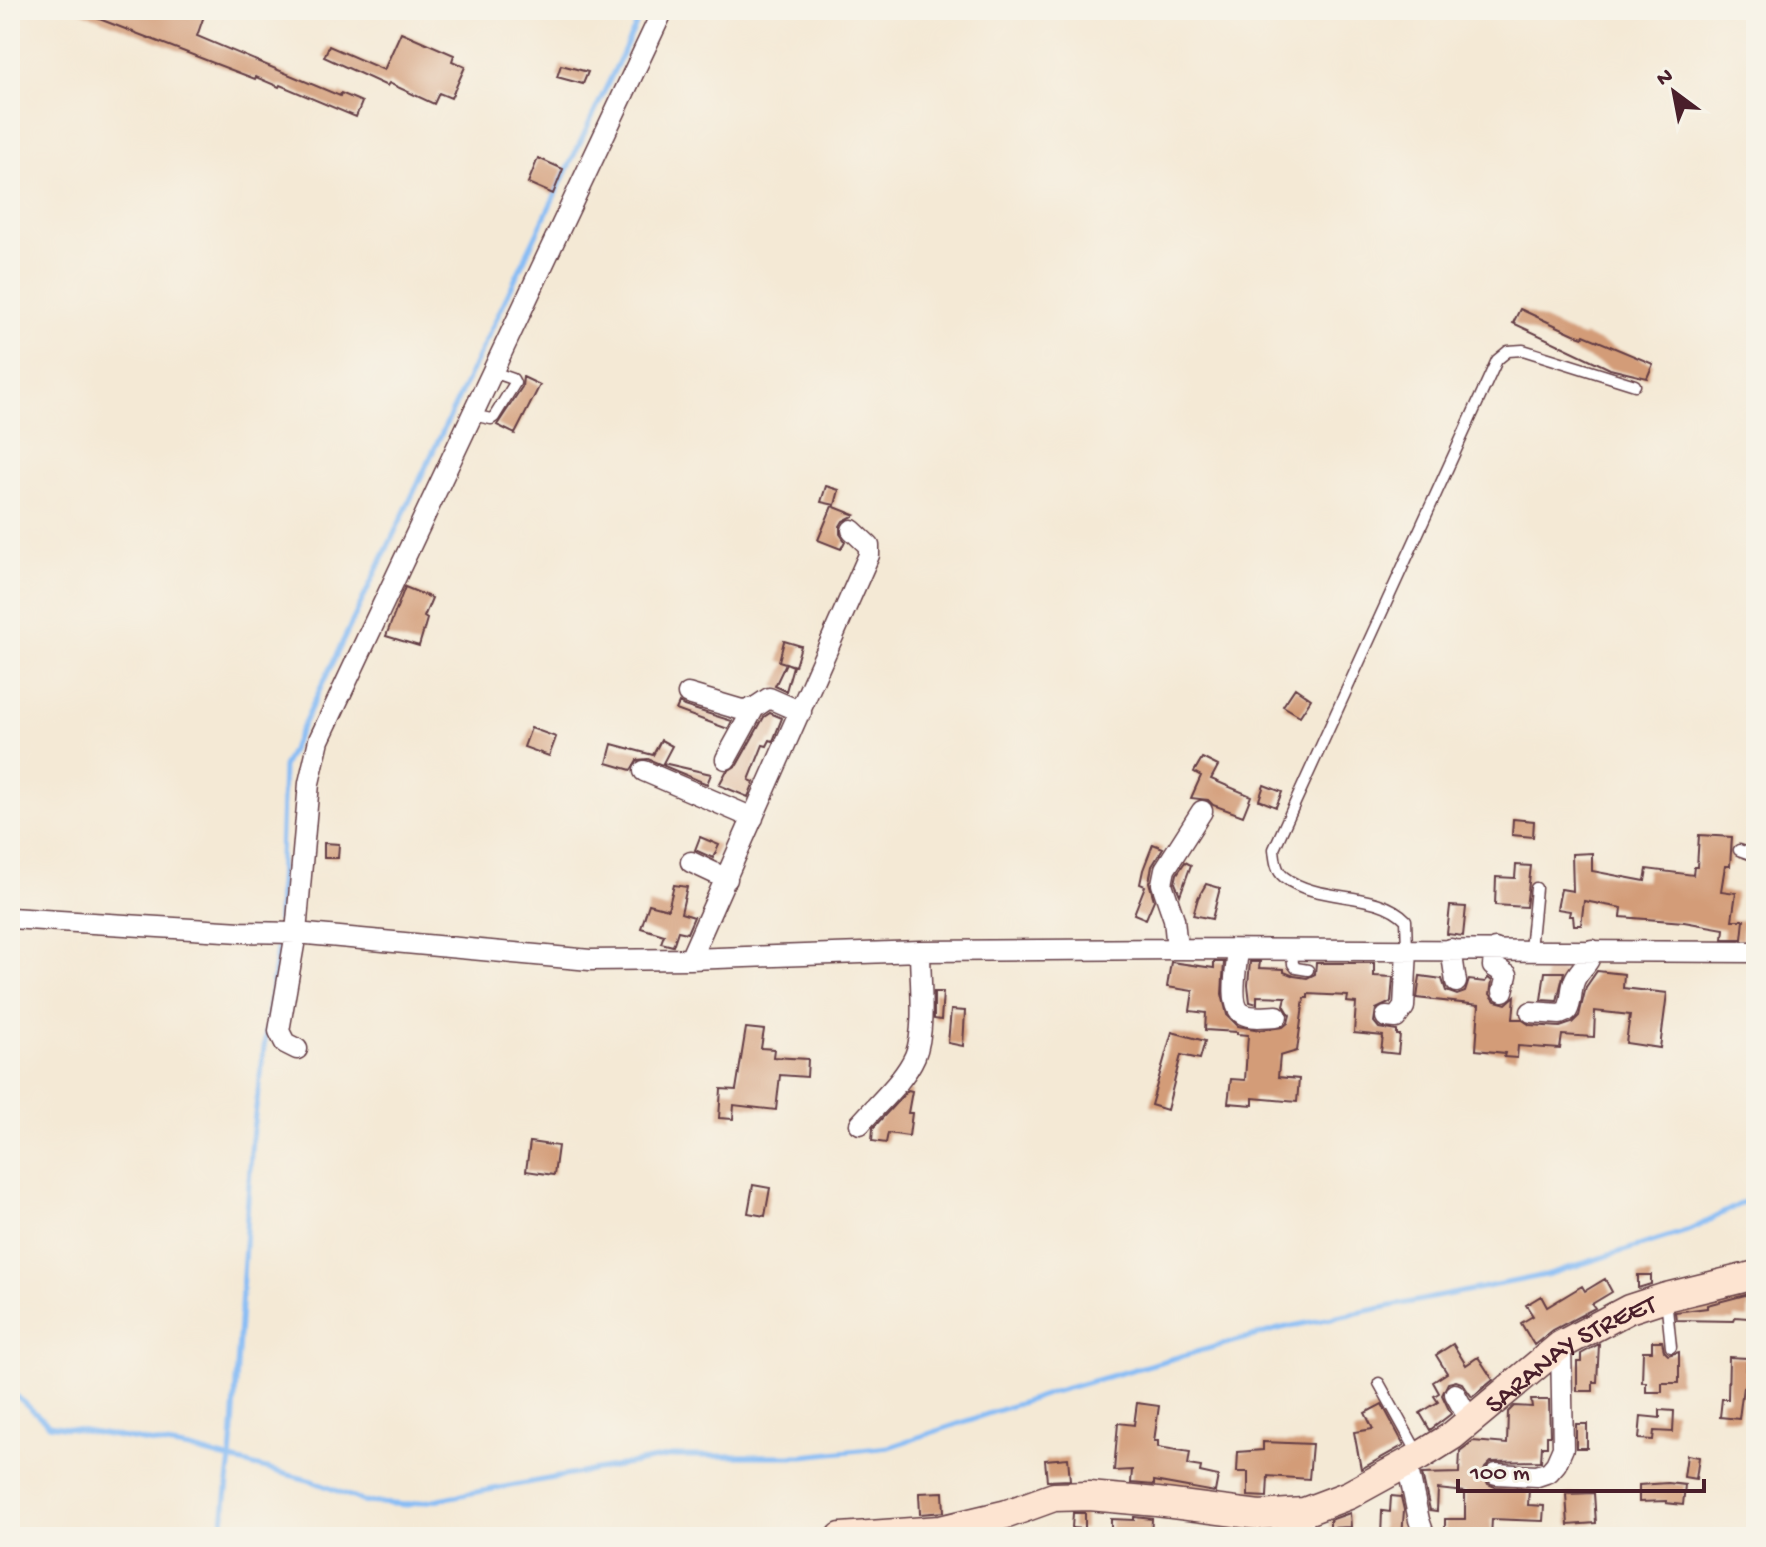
<svg xmlns="http://www.w3.org/2000/svg" width="1766" height="1547" font-family="'Gochi Hand',sans-serif">
<rect width="100%" height="100%" fill="#f7f3e8"/>
<filter id="ink" filterUnits="userSpaceOnUse"><feTurbulence type="fractalNoise" baseFrequency=".0125" numOctaves="2"/><feDisplacementMap in="SourceGraphic" scale="16" xChannelSelector="R" yChannelSelector="G"/><feConvolveMatrix kernelMatrix="1 2 1 2 8 2 1 2 1" color-interpolation-filters="sRGB"/></filter>
<filter id="wash" filterUnits="userSpaceOnUse"><feTurbulence type="fractalNoise" baseFrequency=".006" numOctaves="4" result="noise"/><feDisplacementMap in="SourceGraphic" scale="32" xChannelSelector="R" yChannelSelector="G"/><feGaussianBlur stdDeviation="1.8" result="paint"/><feColorMatrix in="noise" values="0 0 0 0 0 0 0 0 0 0 0 0 0 0 0 0 0 1.4 0 .05"/><feComposite in="paint" operator="in"/></filter>
<g filter="url(#wash)">
<rect width="100%" height="100%" fill="#f4e9d5"/>
<g fill="none" stroke-linecap="round" stroke-linejoin="round">
<path stroke="#86bcf5" stroke-width="5" d="M278 921 283 767 643 10
M10 1390 49 1425 190 1449 312 1481 365 1502 407 1505 672 1456H803L889 1447 1053 1392 1282 1328 1546 1275 1690 1230 1756 1196
M221 1537 231 1459 252 1138 278 942"/>
</g>
<g id="blocks">
<path fill="#d39c78" d="M76 10H206L197 36 340 96 341 93 362 102 356 117 280 85 279 87 256 77 255 79Z
M401 32 454 55 452 61 465 67 451 98 439 93 434 104 389 83 387 86 324 57 329 46 384 70Z
M561 65 588 72 583 84 557 77Z
M538 158 563 169 553 194 528 183Z
M1520 309 1574 334 1583 337 1584 335 1653 364 1647 378 1610 369 1513 323Z
M523 377 540 385 515 434 497 425 522 387Z
M826 486 839 490 835 505 821 502Z
M832 506 855 515 843 521 840 526V534L845 541 841 549 818 540Z
M405 587 432 598 424 617 427 619 419 646 386 636Z
M784 641 801 646 795 666 779 661Z
M786 663 793 666 786 691 775 686Z
M1295 688 1311 699 1300 716 1283 706Z
M679 703 684 706 732 721 728 729 676 710Z
M770 713 782 718 773 741 770 740 767 746 763 745 749 780 754 782 748 797 719 785 726 772 737 765 764 717Z
M531 728 556 737 549 756 524 747Z
M661 740 672 746 663 763 711 774 707 784 648 759 637 760 631 770 607 763 612 744 653 755Z
M1202 758 1218 766 1211 779 1251 796 1243 816 1213 805 1208 800 1191 798 1201 776 1194 772Z
M1264 785 1282 792 1276 807 1259 800Z
M1513 819 1534 821 1533 837 1512 835Z
M1699 835 1732 837 1730 866H1725L1721 891 1736 893 1732 920H1744L1742 939H1723L1724 929 1684 922 1621 917 1622 908 1584 901 1581 925H1574L1573 916H1569L1570 911 1557 909 1561 889 1573 891 1572 854 1592 853V871L1645 881 1647 869 1693 875 1694 867H1697Z
M700 837 719 845 713 858 695 850Z
M324 843 339 844 338 858H324Z
M1153 844 1163 848 1152 866 1149 882 1154 900 1146 919 1134 914 1145 886 1140 884 1143 870Z
M1185 862 1191 865 1180 895 1175 883 1177 874Z
M1516 865 1531 866 1526 907 1495 905 1496 877 1515 878Z
M1206 884 1220 888 1212 919 1193 915 1198 898Z
M674 885 687 887 681 913 694 917 687 933 678 931 673 946 661 943 664 935 641 928 649 904 668 909Z
M1450 906 1466 907 1463 936 1447 934Z
M1171 962 1214 968V962H1224L1222 994 1227 1015 1238 1026 1260 1030 1283 1027 1288 1023 1290 1015 1284 1005 1286 997 1257 996V1004L1250 1002 1248 985 1250 962H1260L1259 968 1284 969V972L1294 976 1307 978 1315 974 1316 963H1374V976L1393 977 1391 1002 1376 1009 1374 1022 1379 1028 1397 1031V1035H1400L1398 1054 1381 1052 1383 1036 1354 1033 1356 1003 1347 1002 1348 996 1308 994V998H1304L1297 1051 1280 1056 1278 1077 1299 1079 1297 1102 1253 1098V1105L1228 1103 1231 1079 1245 1080 1248 1035 1237 1034V1032L1205 1030 1206 1013 1190 1011 1193 991 1167 987Z
M1597 971 1624 974 1623 988 1667 993 1660 1048 1626 1043 1630 1015 1595 1011 1594 1037 1562 1035 1560 1049 1518 1046 1517 1058 1504 1057 1505 1053 1476 1050 1479 1005 1417 998 1420 976 1442 979 1446 991 1457 995 1465 992 1469 980 1485 982 1488 978 1492 981 1490 994 1495 1001 1506 1004 1515 996 1513 1019H1521L1530 1025 1560 1027 1572 1023 1579 1016 1586 987Z
M1545 972H1564L1557 1001 1541 1000Z
M934 992H943L941 1020 934 1019Z
M951 1010 965 1011 963 1046 948 1043Z
M746 1028 764 1030 761 1048 774 1049 773 1057 808 1059 807 1077 780 1075 776 1110 734 1105 733 1119 719 1118 721 1089 736 1090Z
M1172 1032 1205 1041 1200 1059 1181 1055 1167 1110 1151 1105Z
M908 1090 912 1091 908 1113H912L909 1136 888 1133 886 1143 872 1141 873 1128Z
M530 1142 558 1146 554 1175 526 1171Z
M753 1185 770 1188 765 1216 748 1213Z
M1638 1275H1651V1284L1638 1288Z
M1605 1279 1612 1292 1592 1304 1595 1308 1553 1330 1534 1345 1521 1323 1533 1316 1526 1305 1541 1296 1547 1307 1582 1286 1585 1291Z
M1749 1294 1748 1318 1735 1317 1734 1321 1676 1320 1675 1312 1707 1308V1305Z
M1652 1341H1662L1664 1351 1668 1355 1679 1352V1383H1662V1392H1646V1382H1642L1643 1351H1652Z
M1453 1344 1466 1365 1478 1357 1493 1380 1472 1397 1462 1383 1456 1381 1448 1383 1442 1395 1451 1414 1430 1430 1420 1413 1438 1402 1434 1396 1439 1393 1433 1382 1447 1373 1436 1355Z
M1599 1344 1597 1382H1593V1391H1577V1362H1581V1354Z
M1729 1357 1747 1358 1746 1387H1743L1739 1419 1720 1417 1722 1399H1728Z
M1531 1400H1549L1550 1436H1547V1446H1542L1541 1461 1491 1462 1485 1468 1483 1474 1488 1484 1495 1487 1529 1489 1528 1505 1544 1506 1543 1521 1492 1519 1491 1537H1445V1519H1465V1492L1438 1489 1437 1511 1430 1510 1422 1474 1459 1473 1460 1451 1473 1441 1507 1444 1508 1412 1514 1406 1532 1407Z
M1137 1403 1159 1406 1154 1441H1158V1447L1190 1452 1188 1465 1201 1467 1200 1472 1218 1476 1215 1492 1154 1481V1485L1131 1483 1132 1470 1114 1471 1118 1423 1134 1425Z
M1382 1404 1404 1445 1361 1469 1354 1432 1373 1429 1365 1413Z
M1660 1410 1674 1411 1673 1432 1654 1431 1653 1440 1639 1439 1641 1416 1660 1418Z
M1576 1424H1587V1448H1576Z
M1263 1442 1312 1444 1309 1479 1268 1476 1267 1497 1248 1496V1472H1237L1238 1452 1263 1450Z
M1687 1455 1699 1457 1696 1479 1684 1477Z
M1068 1458 1070 1480 1047 1481 1045 1460Z
M1668 1483 1685 1485 1683 1505 1666 1503V1501L1639 1502V1485Z
M943 1492 944 1512 920 1514 919 1493Z
M1594 1493 1596 1523 1568 1525 1566 1494Z
M1391 1496 1401 1497 1404 1510 1402 1537H1381L1382 1511 1390 1512Z
M1073 1513H1085V1529L1072 1528Z
M1350 1513 1351 1527 1330 1528V1520Z
M1134 1517 1152 1519 1151 1537H1111V1519L1134 1520Z"/>
</g>
</g>
<g filter="url(#ink)">
<use href="#blocks" fill-opacity="0" stroke="#643d44" stroke-width="2"/>
<g fill="none" stroke-linecap="round" stroke-linejoin="round">
<defs>
<path id="lane" d="M472 415 491 419 494 417 515 383 513 379 493 372
M1739 850 1756 856
M1292 950 1293 964 1296 968 1308 970
M1407 950 1406 920C1376 889 1319 904 1284 877 1276 871 1275 859 1274 849L1497 360 1508 351 1523 350 1635 385
M1530 950 1536 888
M1666 1299 1671 1347
M1379 1383 1419 1455"/>
<path id="street" d="M688 694 742 710 754 708 769 698 801 712
M726 759 754 708
M644 771 753 818
M691 862 727 879
M10 918 241 932 296 933 590 960 690 959 920 951 1177 949 1756 952
M1177 949 1174 919 1162 884 1165 869 1202 811
M1451 949 1456 982
M1495 949 1493 966 1507 975 1503 991
M1238 950C1237 965 1228 1006 1243 1014 1253 1019 1267 1016 1277 1016
M690 959 869 555V546L852 530
M1531 1012 1560 1014 1567 1011C1573 1000 1570 989 1575 979 1581 967 1590 964 1592 950
M1386 1017 1396 1018 1404 1007 1407 950
M297 1049 285 1043 279 1031 296 933 309 783 319 740 663 10
M860 1124C878 1103 904 1081 915 1056 926 1030 920 980 920 951
M1455 1394 1470 1421
M1407 1464 1419 1520 1425 1537
M1496 1474 1537 1476 1549 1472 1556 1464 1563 1448 1561 1345
M1302 1537 1304 1512"/>
<g id="secondary">
<path id="s1" d="M841 1537 940 1530 1007 1514 1054 1497 1089 1496 1157 1502 1259 1515 1304 1512 1349 1495 1420 1456 1452 1436 1561 1345 1629 1309 1666 1297 1756 1275"/>
</g>
</defs>
<use href="#lane" stroke="#643d44" stroke-width="13"/>
<use href="#street" stroke="#643d44" stroke-width="23"/>
<use href="#secondary" stroke="#643d44" stroke-width="31"/>
<use href="#lane" stroke="#fff" stroke-width="10"/>
<use href="#street" stroke="#fff" stroke-width="20"/>
<use href="#secondary" stroke="#fde4d1" stroke-width="28"/>
</g>
</g>
<g text-anchor="middle" stroke-width="6" stroke-linejoin="round" paint-order="stroke">
<g font-size="28" fill="#4a1f2b" stroke="#f7f3e8">
<text dy="10" stroke="none"><textPath href="#s1" startOffset="782">SARANAY STREET</textPath></text>
</g>
</g>
<rect width="1766" height="1547" fill="none" stroke="#f7f3e8" stroke-width="40"/>
<g transform="translate(1674 92) rotate(328)" stroke="#f7f3e8" stroke-width="6" paint-order="stroke">
<path d="M0-6L14 30L0 20L-14 30Z" fill="#4a1f2b"/>
<text y="-12" font-size="22" font-weight="bold" text-anchor="middle" fill="#4a1f2b">N</text>
</g>
<path d="M1458 1479v12h246v-12" fill="none" stroke="#4a1f2b" stroke-width="4"/>
<text x="1470" y="1479" font-size="24" fill="#4a1f2b" stroke="#f7f3e8" stroke-width="6" paint-order="stroke">100 m</text>
</svg>
